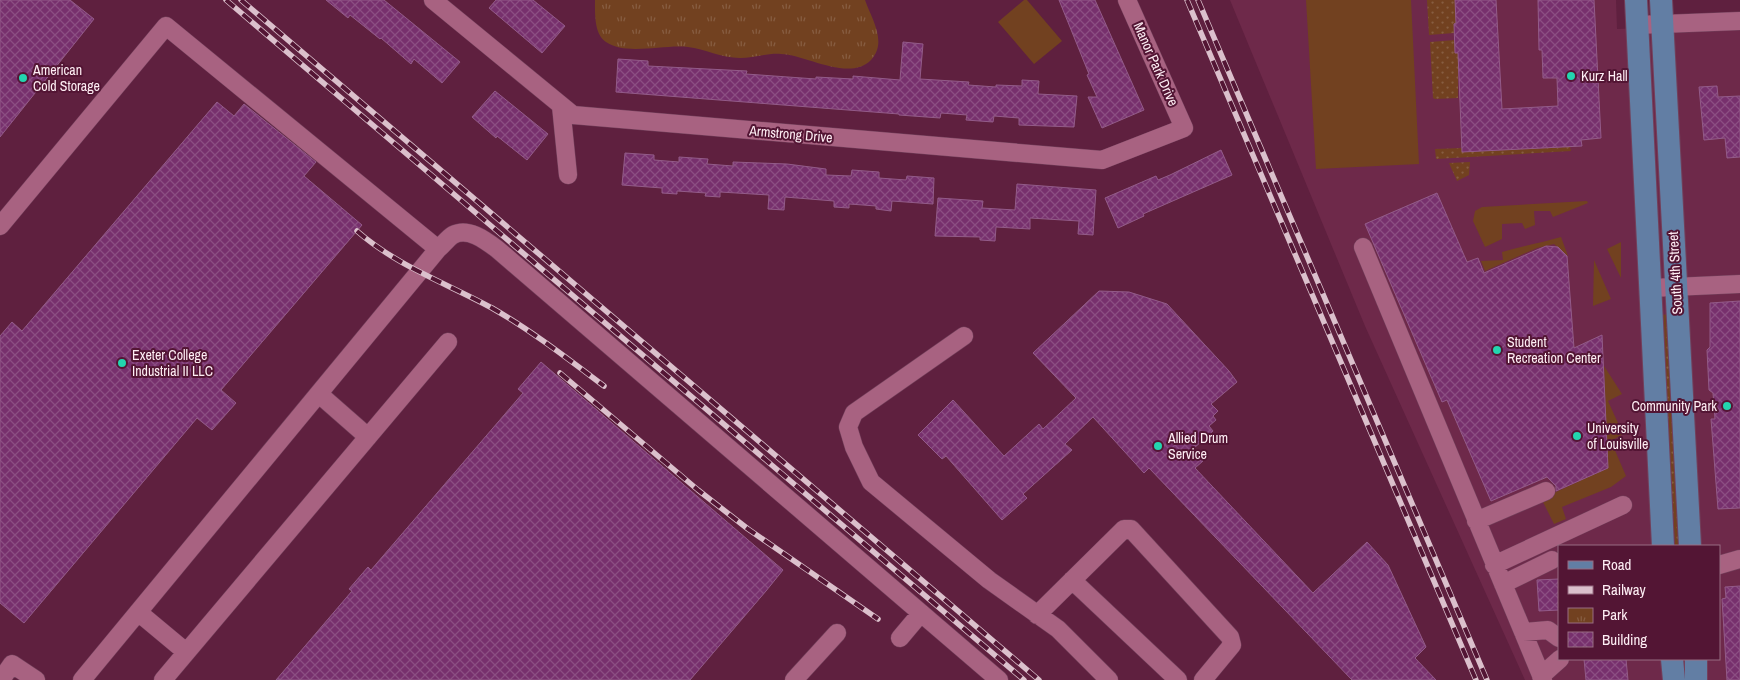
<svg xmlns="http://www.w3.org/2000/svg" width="1740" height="680" font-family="'Archivo Narrow',sans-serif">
<defs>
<pattern id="grass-dots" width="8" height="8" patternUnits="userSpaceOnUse" patternTransform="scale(1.25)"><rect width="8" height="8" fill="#724120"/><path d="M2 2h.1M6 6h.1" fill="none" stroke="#875d41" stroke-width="1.8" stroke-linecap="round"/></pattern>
<pattern id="park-tufts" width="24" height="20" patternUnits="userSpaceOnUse" patternTransform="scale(1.25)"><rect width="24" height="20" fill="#724120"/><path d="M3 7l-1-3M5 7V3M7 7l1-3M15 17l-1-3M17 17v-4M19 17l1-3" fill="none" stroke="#875d41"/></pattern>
<pattern id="building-cross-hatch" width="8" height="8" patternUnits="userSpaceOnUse" patternTransform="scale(1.25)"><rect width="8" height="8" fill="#77306d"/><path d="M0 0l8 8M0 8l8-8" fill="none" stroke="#8b4e82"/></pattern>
</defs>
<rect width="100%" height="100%" fill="#5f203f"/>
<path fill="#6e294a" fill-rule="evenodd" d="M1230 0H1616L1617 29 1740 24V680H1525L1365 326ZM1559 546H1719V659H1559Z"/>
<path fill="url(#grass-dots)" d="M1427 0H1455L1456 23 1454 24V33L1429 35Z
M1455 40V53H1458V98L1435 99 1433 98 1430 42Z
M1570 147 1571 151 1436 159 1435 149 1462 148 1463 152Z
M1470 162 1469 175 1457 181 1449 163Z
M1669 314 1682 546H1675L1662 315Z"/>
<path fill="url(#park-tufts)" d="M595 0H865C871 18 888 42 871 60 849 82 807 55 781 54 767 53 753 58 740 58 721 58 705 49 688 47 664 44 626 56 606 42 594 34 595 13 595 0Z"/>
<path fill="#724120" d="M1024 0H1027L1062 41 1034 64 998 22Z
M1306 0H1411L1419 164 1316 169Z
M1587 201 1588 203 1553 217 1550 211H1534L1535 225 1525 229 1522 223 1502 224V239L1485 247 1473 221 1475 211 1482 207Z
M1561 237 1568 256 1554 244 1537 248 1485 271 1481 261 1503 260 1502 252C1521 246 1541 243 1561 237Z
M1621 242V278L1607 249Z
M1594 260 1611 299 1593 306Z
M1604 366 1622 394 1608 401 1623 434 1611 441 1626 476 1611 487 1562 507 1566 519 1554 524 1543 502 1545 497 1608 468Z"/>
<path fill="url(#building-cross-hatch)" stroke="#935b89" d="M0 0H70L94 19 0 137Z
M326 0H384L460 62 442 83 414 59 411 64 381 38 380 39 350 15 348 18Z
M496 0H533L565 26 542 53 489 8Z
M1059 0H1095L1144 110 1102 128 1088 97H1097L1087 75 1089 74Z
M1455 0H1496L1502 109 1558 106 1557 78H1543L1542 50H1539L1538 0H1594L1601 138 1581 140 1582 146 1462 152 1458 53H1455L1454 24 1456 23Z
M903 42 923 44 920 79 969 82 968 85 996 87V85L1022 86V80L1039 81 1038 94 1077 96 1074 127 1019 125V118L994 116 993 122 966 120 967 115 941 113 940 118 899 115V114L616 92 618 59 648 61V66L747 71 746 74 816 79V77L853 79V76L900 80Z
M1717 86 1718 97 1740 96V157L1727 158 1725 138 1704 140 1699 87Z
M495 91 548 134 527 160 497 136 496 138 472 117Z
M217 102 234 116 244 104 316 162 304 176 362 225 221 390 236 403 212 430 197 418 24 623 0 603V336L12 322 22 331Z
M1221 150 1232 175 1143 214 1144 216 1118 228 1105 198 1156 176 1158 180 1170 175Z
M625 153 654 155V160L679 162V157L708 159 707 164 733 166V162L787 164 826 169V175L851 176 852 170 879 172V178L906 180 907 176 934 178 933 204 892 201 891 211 876 209V206L863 205 849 204V208L834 207V201L785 197 784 210 768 209 769 195 720 192V197L705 196 706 193 677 191V194L662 193V188L622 185Z
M1017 184 1096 190 1093 235 1078 234 1079 221 1030 218V229L996 227 995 241 980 240V237L935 236 938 198 983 201 982 208 1015 210Z
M1437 193 1467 262 1478 258 1484 273 1546 246 1558 247 1567 256 1574 348 1602 335 1608 468 1556 491V486L1547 477 1491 501 1447 400 1442 402 1365 224Z
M1099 291 1129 292 1167 304 1229 371 1237 382 1211 404 1218 411 1213 416 1216 420 1209 426 1213 431 1193 449 1203 461 1195 468 1313 593 1367 542 1388 565 1426 647 1415 658 1436 680H1352L1149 468 1144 473 1093 417 1065 444 1072 450 1023 494 1027 498 1002 520 946 456 942 459 918 435 953 400 1004 456 1039 424 1043 429 1076 398 1033 353Z
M1740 301V508L1718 509 1711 419H1715L1713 393 1709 390 1707 350 1710 347V303Z
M541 362 783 570 766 591 690 680H276L352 591 349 589 368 567 371 570 523 393 518 389Z
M1559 579V610L1539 611 1537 580Z
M1740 586V680H1727L1722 599 1726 598 1725 587Z
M1584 659H1626L1628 680H1586Z"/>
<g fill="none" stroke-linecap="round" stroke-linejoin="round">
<defs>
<path id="minor" d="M433 0 573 115 1102 160 1184 128 1127 0
M1637 25 1740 21
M561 106 568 175
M0 226 166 26 438 249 82 680
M1363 247 1543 680
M438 249C443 245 448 238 453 235 468 227 485 240 497 249L999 680
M1651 288 1740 284
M964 336 854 413 848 427 854 447 871 482 989 580 1058 629 1109 680
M319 394 368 437
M1476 521 1546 491
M1494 565 1623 505
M1719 565 1740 559
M1072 580 1178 680
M1503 584 1552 560
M138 612 186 652
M1037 615 1124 529H1131L1230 637 1232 645 1203 680
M1523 632 1548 630 1559 638
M900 638 921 613
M1541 676 1560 659
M1 680 12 664 36 680
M163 680 448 342
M794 680 837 633"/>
<path id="major" d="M1636 0 1663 546
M1661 0 1690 546
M1672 659 1674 680
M1696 659V680"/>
</defs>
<use href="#minor" stroke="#72405b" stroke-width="19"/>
<use href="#major" stroke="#72405b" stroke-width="24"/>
<use href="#minor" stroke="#a86281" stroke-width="18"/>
<use href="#major" stroke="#627ea4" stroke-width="22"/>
<defs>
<path id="rail" d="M226 0 1024 680
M241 0 1039 680
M1187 0 1476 680
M1198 0 1487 680
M357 231C397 266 446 283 492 308 532 331 568 359 604 386
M560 373 698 490 748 529 878 619"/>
</defs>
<use href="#rail" stroke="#dbc0cc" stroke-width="5.5"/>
<use href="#rail" stroke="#531534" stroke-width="4" stroke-dasharray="11" stroke-linecap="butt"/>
</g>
<g fill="#23d5af" stroke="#531534" stroke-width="2">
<circle cx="1571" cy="76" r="5"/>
<circle cx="23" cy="78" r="5"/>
<circle cx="1497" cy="350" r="5"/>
<circle cx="122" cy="363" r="5"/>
<circle cx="1727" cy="406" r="5"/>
<circle cx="1577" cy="436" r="5"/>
<circle cx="1158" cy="446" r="5"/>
</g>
<g text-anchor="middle" stroke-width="4" stroke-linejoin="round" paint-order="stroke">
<g font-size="14" fill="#feeef4" stroke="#531534">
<text transform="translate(1156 64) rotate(66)" y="5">Manor Park Drive</text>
<text transform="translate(791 134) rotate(5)" y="5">Armstrong Drive</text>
<text transform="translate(1675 273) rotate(-93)" y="5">South 4th Street</text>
</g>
<g font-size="14" fill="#feeef4" stroke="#531534" text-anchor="start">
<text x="33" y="75">American<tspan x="33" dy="16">Cold Storage</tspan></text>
<text x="1581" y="81">Kurz Hall</text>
<text x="1507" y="347">Student<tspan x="1507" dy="16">Recreation Center</tspan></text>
<text x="132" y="360">Exeter College<tspan x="132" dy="16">Industrial II LLC</tspan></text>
<text x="1717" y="411" text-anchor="end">Community Park</text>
<text x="1587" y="433">University<tspan x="1587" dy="16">of Louisville</tspan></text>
<text x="1168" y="443">Allied Drum<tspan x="1168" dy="16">Service</tspan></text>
</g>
</g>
<rect x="1558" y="545" width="162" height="115" fill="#531534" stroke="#976c81"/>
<rect x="1568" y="561" width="25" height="8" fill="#627ea4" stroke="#976c81"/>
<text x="1602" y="570" font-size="15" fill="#feeef4">Road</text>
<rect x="1568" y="586" width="25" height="8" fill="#dbc0cc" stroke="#976c81"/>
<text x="1602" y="595" font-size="15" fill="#feeef4">Railway</text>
<rect x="1568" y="608" width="25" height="15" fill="url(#park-tufts)" stroke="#976c81"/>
<text x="1602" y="620" font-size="15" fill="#feeef4">Park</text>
<rect x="1568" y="632" width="25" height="15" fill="url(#building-cross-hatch)" stroke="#976c81"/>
<text x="1602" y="645" font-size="15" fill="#feeef4">Building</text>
</svg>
